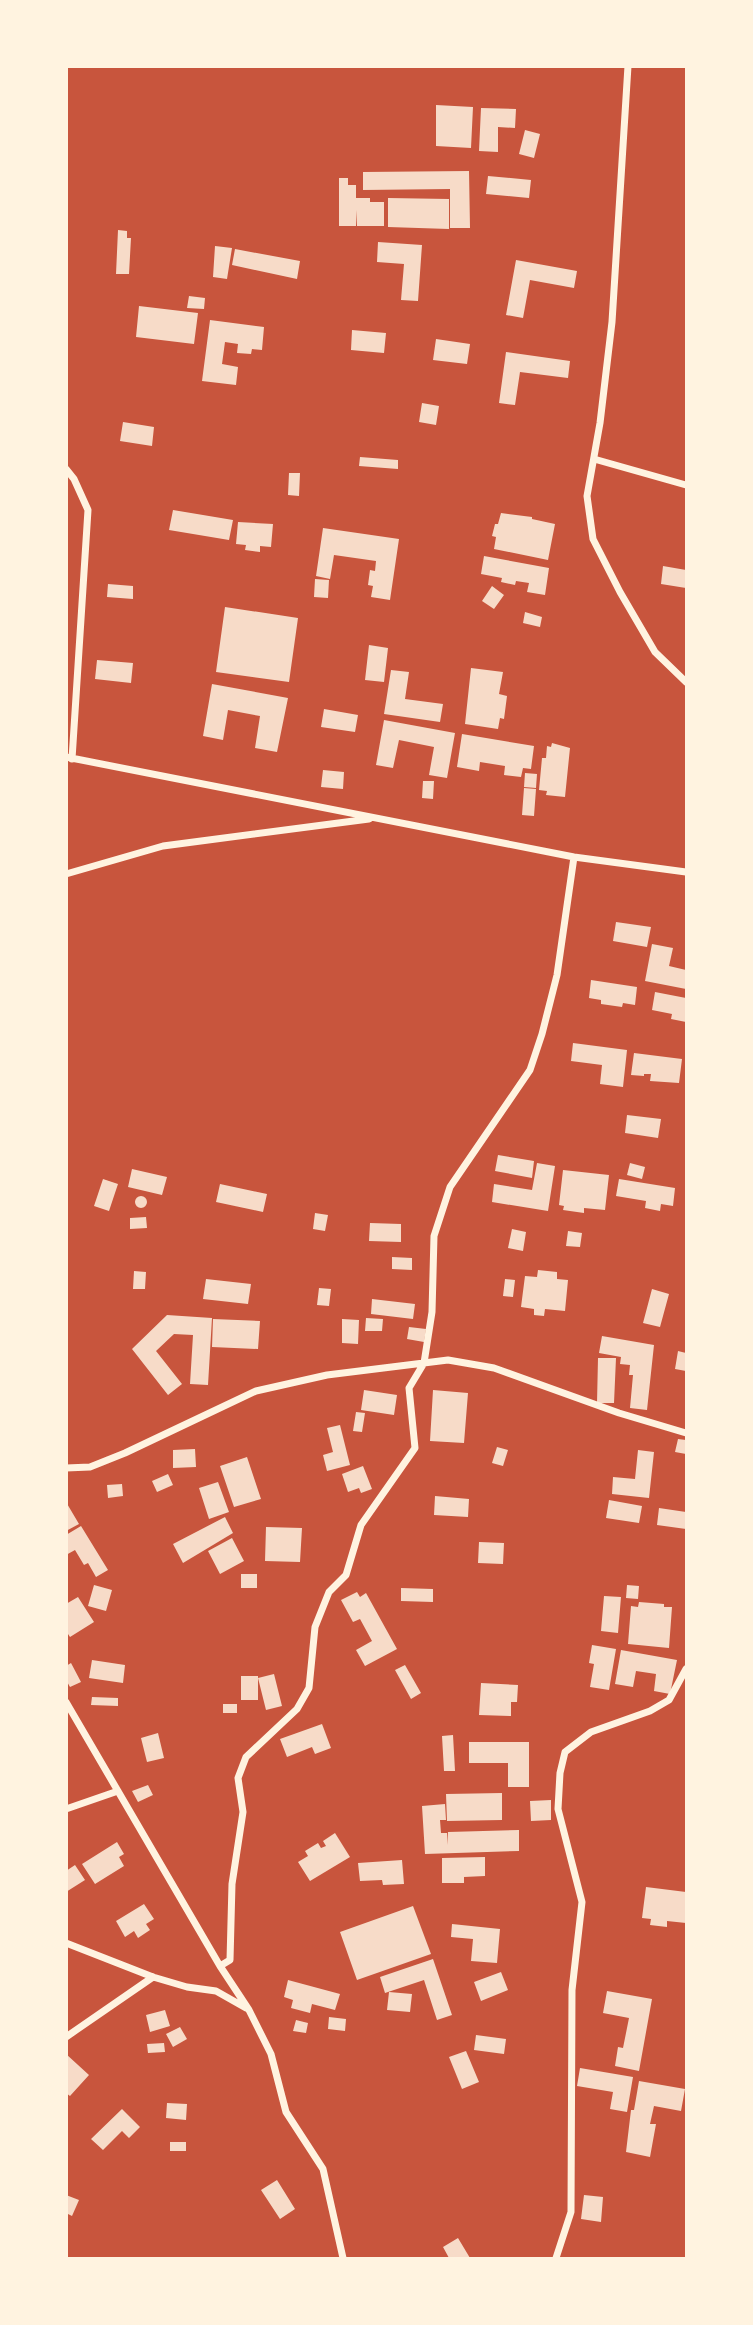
<svg xmlns="http://www.w3.org/2000/svg" width="753" height="2325" font-family="'Fira Sans Condensed',sans-serif">
<rect width="100%" height="100%" fill="#c8553d"/>
<path fill="#f7dbc8" d="M436 105 473 107 471 148 436 146Z
M481 108 516 109 515 128 498 127V152L479 151Z
M525 130 540 134 534 158 519 154Z
M469 171 470 228H450V189L363 190V172Z
M488 176 531 180 529 198 486 194Z
M339 178H348V185H356V198H370V202H384V226H357V210L356 226H339Z
M388 198 449 199V229L388 227Z
M118 230 127 231V238H131L129 274H116Z
M378 242 422 245 418 301 401 300 404 264 377 262Z
M215 246 232 248 227 279 213 277Z
M235 249 300 261 297 279 232 265Z
M516 260 577 271 574 288 530 280 523 318 506 315Z
M189 296 205 298 204 309 187 308Z
M139 306 198 313 194 344 136 337Z
M210 320 264 327 262 350 252 349 251 354 237 353 238 344 225 342 222 364 238 367 236 385 202 381Z
M352 330 386 333 384 353 351 350Z
M436 339 470 344 467 364 433 360Z
M506 352 570 361 568 378 520 372 515 405 499 403Z
M422 403 439 406 436 425 419 422Z
M123 422 154 427 152 446 120 441Z
M360 457 398 460V469L359 466Z
M289 473H300L299 496 288 495Z
M173 510 233 520 229 540 169 530Z
M501 513 532 517V519L555 524 548 560 494 549 496 537 492 536 495 524H498Z
M238 522 273 524 271 547 260 546V552L245 550 246 545 236 544Z
M323 528 399 539 390 600 371 597 373 586 368 585 370 570 375 571 376 561 334 555 330 579 316 576Z
M484 556 549 568 545 595 527 592 529 583 516 581 515 585 501 582 502 578 481 574Z
M663 566 686 570V588L661 584Z
M315 579 329 580 328 598 314 597Z
M108 584 133 586V599L107 597Z
M492 586 504 595 494 609 482 601Z
M225 607 298 618 289 682 216 672Z
M525 612 542 617 540 627 523 623Z
M369 645 388 648 384 682 365 680Z
M97 660 133 663 131 683 95 679Z
M471 668 503 672 499 694 507 696 504 719 500 718 498 729 465 724Z
M391 670 409 672 405 699 443 704 440 722 384 714Z
M212 684 288 698 277 752 255 748 260 716 228 710 223 740 203 736Z
M324 709 358 715 355 732 321 727Z
M384 720 455 733 447 778 429 775 434 747 399 740 393 768 376 765Z
M462 734 534 746 531 769 523 768 521 777 504 775 505 766 480 762 479 771 457 767Z
M552 743 570 748 565 797 546 795 547 791 539 790 542 758H546L547 746 551 747Z
M323 770 344 772 343 789 321 787Z
M525 773 537 774 536 788 524 787Z
M423 781H434L433 799 422 798Z
M524 788 536 789 534 816 522 815Z
M616 922 651 927 647 947 613 941Z
M652 944 673 948 669 966 686 970V989L645 981Z
M591 980 637 987 635 1005 623 1003 622 1007 601 1004V1000L589 998Z
M655 992 686 998V1022L671 1019 672 1014 652 1010Z
M573 1043 627 1050 623 1087 600 1084 602 1065 571 1061Z
M634 1053 682 1059 679 1083 650 1081 651 1074H644V1076L631 1075Z
M627 1115 661 1119 658 1138 625 1133Z
M498 1155 534 1161 532 1178 495 1171Z
M537 1163 555 1166 548 1211 492 1202 494 1184 532 1190Z
M630 1163 645 1167 642 1179 627 1175Z
M132 1169 167 1177 162 1195 128 1187Z
M563 1170 609 1175 605 1210 584 1208V1213L563 1210 564 1206 559 1205Z
M103 1179 118 1184 109 1211 94 1206Z
M619 1179 675 1188 673 1206 661 1204 660 1211 645 1208 646 1201 616 1196Z
M220 1184 267 1194 263 1212 216 1202Z
M135 1202a6 6 0 1 1 12 0a6 6 0 1 1-12 0Z
M315 1213 328 1215 325 1231 313 1229Z
M146 1217 147 1228 130 1229V1218Z
M370 1223 401 1224V1242L369 1241Z
M512 1229 526 1232 523 1251 508 1248Z
M568 1231 582 1233 580 1247 566 1246Z
M392 1257 412 1258V1270L392 1269Z
M538 1270 557 1272V1279L568 1280 565 1311 545 1309 544 1316 534 1315V1309L521 1307 525 1276 537 1277Z
M134 1271 146 1272 145 1289H133Z
M206 1279 251 1284 248 1304 203 1299Z
M505 1279 515 1280 513 1297 503 1296Z
M319 1288 331 1289 329 1306 317 1305Z
M652 1289 669 1294 660 1327 643 1323Z
M372 1299 415 1304 413 1319 371 1314Z
M167 1315 212 1318 208 1385 190 1384 193 1335 174 1334 156 1351 182 1384 168 1395 132 1349Z
M366 1318 383 1319 382 1331H365Z
M213 1319 260 1321 258 1349 212 1347Z
M342 1319 359 1320 358 1344 342 1343Z
M409 1327 426 1329 424 1342 407 1339Z
M602 1336 654 1345 647 1410 630 1408 633 1375H629L630 1365 620 1364 621 1357 599 1353Z
M678 1351 686 1353V1371L675 1369Z
M598 1358H616L614 1403H597Z
M364 1390 397 1395 394 1415 361 1410Z
M433 1390 468 1393 464 1443 430 1441Z
M356 1412 365 1413 362 1432 353 1431Z
M340 1425 350 1465 327 1471 323 1455 333 1452 327 1428Z
M678 1439 686 1440V1454L675 1452Z
M497 1447 508 1450 503 1466 492 1463Z
M195 1449 196 1467 173 1468V1450Z
M638 1450 654 1452 649 1498 612 1494 613 1477 635 1479Z
M247 1457 261 1499 234 1507 220 1466Z
M363 1466 372 1489 361 1493 359 1488 348 1492 342 1474Z
M168 1474 173 1485 157 1492 152 1481Z
M218 1482 229 1512 209 1519 199 1488Z
M122 1484 123 1496 108 1498 107 1485Z
M435 1496 469 1499 468 1517 434 1515Z
M609 1500 642 1506 639 1523 606 1518Z
M66 1502 79 1524 66 1531Z
M659 1508 686 1512V1529L657 1525Z
M225 1517 233 1533 183 1563 173 1544Z
M81 1526 108 1570 96 1577 88 1563 84 1565 75 1550 66 1555V1535Z
M266 1527 302 1528 300 1562 265 1561Z
M232 1538 244 1561 220 1574 208 1551Z
M479 1542 504 1543 503 1564 478 1563Z
M241 1574H257V1588H241Z
M94 1585 112 1590 106 1611 88 1606Z
M627 1585 639 1586 638 1599 626 1598Z
M401 1588 433 1589V1602L401 1601Z
M357 1592 360 1597 366 1593 397 1649 365 1666 356 1650 372 1641 360 1619 353 1622 341 1600Z
M604 1596 621 1597 618 1633 601 1631Z
M78 1597 94 1622 70 1637 66 1631V1604Z
M639 1602 664 1604V1607H672L669 1648 628 1644 631 1606 638 1607Z
M592 1645 616 1649 609 1690 590 1687 594 1664 589 1663Z
M621 1650 677 1660 670 1694 654 1691 656 1674 636 1671 633 1687 615 1684Z
M92 1660 125 1665 123 1683 89 1678Z
M71 1663 81 1682 70 1687 66 1680 68 1676 66 1666Z
M405 1665 421 1693 411 1699 395 1670Z
M274 1674 282 1706 266 1710 258 1678Z
M241 1676H258V1700H241Z
M481 1683 518 1685 517 1702H511V1716L479 1715Z
M92 1697 118 1698V1706L91 1705Z
M223 1704H237V1713H223Z
M322 1724 331 1748 315 1754 312 1747 287 1757 280 1739Z
M158 1733 164 1758 147 1762 141 1738Z
M453 1735 455 1771H444L442 1736Z
M469 1742H529V1787H508V1763H469Z
M148 1785 153 1795 138 1802 132 1791Z
M502 1793V1820L447 1821 446 1794Z
M551 1800V1820L531 1821 530 1801Z
M445 1804 446 1820H440L441 1833H447V1845L448 1832 519 1830V1851L425 1854 422 1806Z
M335 1833 350 1857 310 1881 298 1862 308 1856 305 1851 318 1843 321 1848 326 1846 323 1841Z
M117 1842 124 1854 119 1857 124 1866 95 1884 82 1864Z
M485 1857V1876L464 1877V1883H442V1858Z
M402 1860 404 1884 383 1885 382 1880 360 1881 358 1863Z
M75 1865 85 1880 66 1892V1871Z
M646 1887 686 1892V1923L667 1921V1927L650 1925 651 1919 642 1918Z
M144 1904 154 1919 146 1924 150 1930 138 1938 134 1931 125 1937 116 1921Z
M413 1906 431 1954 357 1980 340 1932Z
M452 1924 500 1929 497 1963 471 1961 473 1939 451 1937Z
M433 1959 452 2015 437 2020 424 1980 385 1993 380 1977Z
M501 1972 508 1990 481 2001 474 1982Z
M288 1980 340 1994 335 2010 312 2004 310 2013 291 2008 293 2000 284 1997Z
M607 1991 652 1999 639 2071 615 2066 618 2047 623 2048 629 2018 603 2013Z
M389 1992 412 1994 410 2012 387 2010Z
M165 2010 170 2026 150 2032 146 2015Z
M329 2017 346 2019 345 2031 328 2029Z
M296 2020 308 2023 306 2033 293 2031Z
M180 2027 187 2039 173 2047 166 2034Z
M476 2035 506 2039 504 2054 474 2050Z
M164 2043 165 2052 148 2053 147 2044Z
M466 2051 479 2082 462 2089 449 2057Z
M66 2054 89 2075 70 2096 66 2093Z
M580 2068 633 2077 627 2112 610 2109 613 2092 577 2086Z
M639 2081 685 2089 681 2111 654 2106 650 2124H656L650 2157 626 2152 631 2110H634Z
M167 2103 187 2104 186 2120 166 2118Z
M122 2109 140 2127 129 2138 122 2131 103 2150 91 2139Z
M170 2142H186V2151H170Z
M277 2180 295 2209 280 2219 261 2190Z
M66 2195 79 2200 72 2216 66 2213Z
M584 2195 603 2197 601 2222 581 2219Z
M458 2238 470 2258H449L443 2247Z"/>
<g fill="none" stroke-linecap="round" stroke-linejoin="round">
<path stroke="#fff3e0" stroke-width="7" d="M628 66 612 322 600 423 587 496 593 539 620 592 655 652 686 682
M594 459 686 485
M66 469 74 479 88 510 72 759
M66 757 574 857 686 872
M66 874 163 846 369 819
M66 1468 90 1467 125 1453 256 1391 327 1375 448 1360 494 1368 619 1413 686 1433
M66 1702 220 1966 249 2010 271 2054 286 2112 323 2169 343 2258
M66 1809 118 1791
M66 1943 153 1977 187 1987 216 1991 246 2008
M220 1966 230 1960 232 1884 243 1812 238 1778 246 1757 297 1709 309 1688 315 1627 329 1592 346 1575 361 1525 415 1448 409 1388 424 1363 432 1312 434 1236 450 1187 530 1070 542 1034 557 975 574 857
M66 2037 153 1977
M556 2258 571 2212 572 1990 582 1902 558 1809 560 1773 565 1752 591 1732 650 1711 669 1700 686 1669"/>
</g>
<rect width="753" height="2325" fill="none" stroke="#fff3e0" stroke-width="136"/>
</svg>
